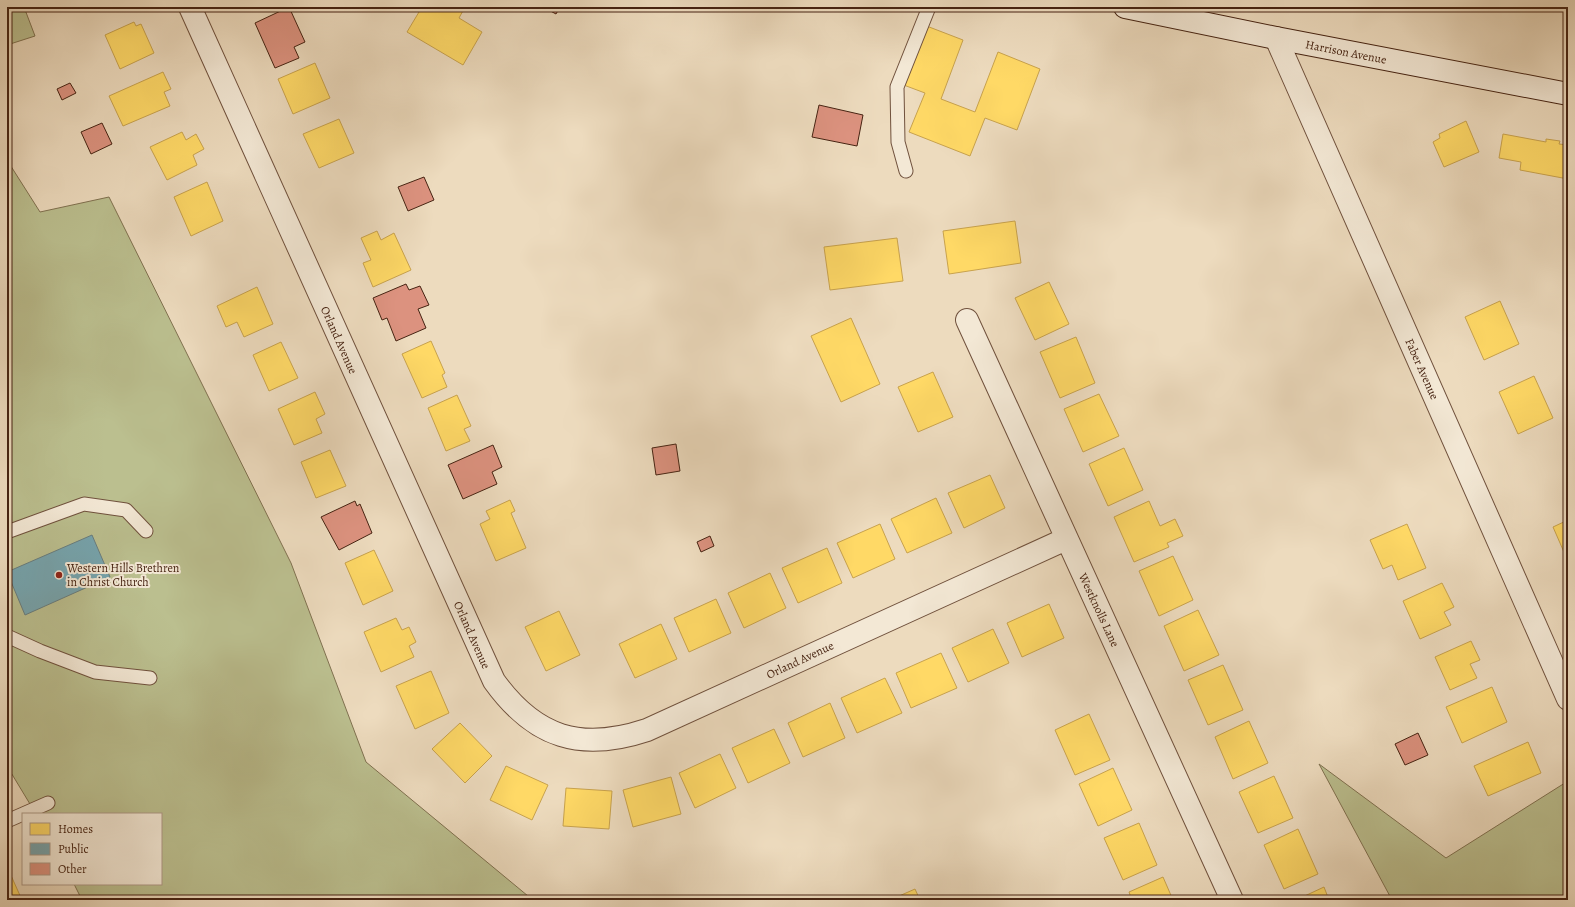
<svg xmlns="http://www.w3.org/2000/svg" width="1575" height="907" font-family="Alegreya,serif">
<rect width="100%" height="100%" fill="#eddbbe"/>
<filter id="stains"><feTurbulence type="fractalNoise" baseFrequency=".005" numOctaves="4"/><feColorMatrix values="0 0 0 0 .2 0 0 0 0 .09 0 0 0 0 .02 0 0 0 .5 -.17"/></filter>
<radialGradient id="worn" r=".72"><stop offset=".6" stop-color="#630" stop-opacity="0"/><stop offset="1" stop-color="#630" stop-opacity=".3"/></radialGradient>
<path fill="#bbbf8f" stroke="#807150" d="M7 7H24L35 36 7 45Z
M7 160 40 212 109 197 291 563 366 762 528 896 679 900H82L74 884H161V814H36L7 766Z
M1319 764 1446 858 1568 781V900H1392Z"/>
<path fill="#ffd966" stroke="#c8a24d" d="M422 7H465L459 18 482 32 463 65 407 32Z
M134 22 136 26 141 24 154 53 120 69 105 35Z
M924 25 963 40 941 99 975 112 998 52 1040 69 1017 130 985 118 970 156 909 132 925 93 901 84Z
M315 63 330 98 293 114 278 79Z
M163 72 171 89 164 92 170 106 123 126 109 96Z
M339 119 354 153 319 168 303 134Z
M1466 121 1479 152 1444 167 1433 142 1440 138 1439 134Z
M182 132 186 140 196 134 204 149 193 155 197 165 167 180 150 147Z
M1503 134 1546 142V139L1560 141 1559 144 1568 145V179L1520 170 1521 162 1499 158Z
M207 182 223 221 191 236 174 197Z
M1015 221 1021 263 949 274 943 231Z
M377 231 381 240 394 233 411 270 373 287 363 263 371 260 361 238Z
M897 238 903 281 830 290 824 247Z
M1049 282 1069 324 1035 340 1015 298Z
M257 287 273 324 244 337 237 322 226 327 217 306Z
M1500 301 1519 344 1484 360 1465 317Z
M851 318 880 384 841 402 811 336Z
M1076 337 1095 383 1060 398 1040 352Z
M431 341 445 373 442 375 447 387 422 398 402 354Z
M281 342 298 378 269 391 253 355Z
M933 372 953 417 918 432 898 387Z
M1534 376 1553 418 1518 434 1499 392Z
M315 392 325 414 316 419 322 433 294 445 278 409Z
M1099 394 1119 436 1083 452 1064 409Z
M457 395 471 426 464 429 470 441 446 451 428 408Z
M1124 448 1143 490 1108 506 1089 464Z
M330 450 346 486 316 498 301 462Z
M990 475 1005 508 964 528 948 493Z
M936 498 952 533 907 553 891 519Z
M510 500 515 511 511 513 526 548 496 561 480 524 490 519 486 511Z
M1149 501 1160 526 1175 519 1183 536 1167 543 1169 547 1134 562 1114 517Z
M1568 520V559H1567L1553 527Z
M880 524 895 559 853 578 837 543Z
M1407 524 1426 568 1398 580 1392 565 1383 569 1370 540Z
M827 548 842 583 798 603 782 568Z
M374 550 393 591 363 605 345 563Z
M1173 556 1193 600 1159 616 1139 571Z
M770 573 786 608 744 628 728 593Z
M1442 583 1454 607 1444 612 1451 625 1420 639 1403 601Z
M716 599 731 633 689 652 674 618Z
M1049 604 1064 638 1022 657 1007 623Z
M1198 610 1219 655 1184 671 1164 626Z
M559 611 580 655 546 671 525 627Z
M396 618 402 630 409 627 416 642 409 646 414 657 381 672 364 632Z
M661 624 677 659 635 678 619 644Z
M993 629 1009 663 968 682 952 648Z
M1471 641 1480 660 1470 664 1477 678 1450 690 1435 657Z
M941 653 957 688 911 708 896 673Z
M1223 665 1243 710 1208 725 1188 680Z
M431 671 449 713 415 729 396 686Z
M885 678 902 713 857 733 841 698Z
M1492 687 1507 722 1462 743 1446 707Z
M830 703 845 738 803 757 788 723Z
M1089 714 1110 760 1075 775 1055 730Z
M1249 721 1268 763 1233 779 1215 737Z
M460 723 492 756 465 783 432 749Z
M774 729 790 763 748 783 732 748Z
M1528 742 1541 773 1488 796 1474 766Z
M720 754 736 788 695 808 679 773Z
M506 766 548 785 532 820 490 800Z
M1113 768 1132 810 1098 826 1079 784Z
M1274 776 1293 818 1258 833 1239 792Z
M671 777 681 814 633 827 623 790Z
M566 788 612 791 609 829 563 826Z
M1139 823 1157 865 1123 880 1104 838Z
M1298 829 1318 874 1284 889 1264 845Z
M9 871 22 900H7V872Z
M1163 877 1173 900H1132L1129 892Z
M1324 887 1329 900H1296Z
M915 889 920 900H890Z"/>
<path fill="#76a5af" stroke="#687e80" d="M92 535 110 577 25 615 7 572Z"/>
<path fill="#dc927f" stroke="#462312" d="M289 7 305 42 294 47 299 58 275 68 255 23Z
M543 7H560L556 14Z
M70 83 76 93 62 100 57 89Z
M819 105 863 115 857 146 812 137Z
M102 123 112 144 91 154 81 132Z
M424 177 434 200 408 211 398 187Z
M406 284 409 290 420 286 429 305 418 309 426 328 396 341 387 318 382 320 373 298Z
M676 444 680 471 656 475 652 448Z
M493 445 502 467 492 472 497 484 463 499 448 465Z
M355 501 357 506 360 504 372 533 339 550 321 517Z
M710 536 714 546 701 552 697 542Z
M1418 733 1428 755 1405 765 1395 744Z"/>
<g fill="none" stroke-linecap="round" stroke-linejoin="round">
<defs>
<path id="service" d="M906 171 898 142 897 87 929 7
M7 532 84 504 126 510 146 531
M7 636 40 651 95 672 150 678
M23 814 48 803
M7 821 23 814"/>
<path id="minor" d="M190 7 494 681C535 738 581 752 647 730L1066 539
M1276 38 1568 699
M967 320 1232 900"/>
<path id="secondary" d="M1125 7 1276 38 1568 94"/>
</defs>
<use href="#service" stroke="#70513d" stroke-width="15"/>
<use href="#minor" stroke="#70513d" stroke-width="24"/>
<use href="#secondary" stroke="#462312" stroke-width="24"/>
<use href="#service" stroke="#f3e8d5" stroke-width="13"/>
<use href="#minor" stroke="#f3e8d5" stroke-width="22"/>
<use href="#secondary" stroke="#f3e8d5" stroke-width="22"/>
</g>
<circle fill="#8f2418" stroke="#f3e8d5" stroke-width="1.5" cx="59" cy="575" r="4"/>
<g text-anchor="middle" stroke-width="4" stroke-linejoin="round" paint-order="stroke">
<g font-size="12" fill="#462312" stroke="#f3e8d5">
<text transform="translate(1346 52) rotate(11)" y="4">Harrison Avenue</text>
<text transform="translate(339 340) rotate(66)" y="4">Orland Avenue</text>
<text transform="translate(1422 369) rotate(66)" y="4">Faber Avenue</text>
<text transform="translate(1099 610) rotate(65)" y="4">Westknolls Lane</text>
<text transform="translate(472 635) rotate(66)" y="4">Orland Avenue</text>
<text transform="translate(800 660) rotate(-25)" y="4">Orland Avenue</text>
</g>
<g font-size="12" fill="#462312" stroke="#f3e8d5" text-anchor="start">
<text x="67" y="572">Western Hills Brethren<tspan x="67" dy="14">in Christ Church</tspan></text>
</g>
</g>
<rect width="1575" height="907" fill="none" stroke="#eddbbe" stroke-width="24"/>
<rect x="8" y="8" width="1559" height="891" fill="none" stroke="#462312" stroke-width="2"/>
<rect x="12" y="12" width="1551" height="883" fill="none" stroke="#462312"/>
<rect x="22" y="813" width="140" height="72" fill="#f3e8d5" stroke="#ae9987"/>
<rect x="30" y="823" width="20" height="12" fill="#ffd966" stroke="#ae9987"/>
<text x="58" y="833" font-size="12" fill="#462312">Homes</text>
<rect x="30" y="843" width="20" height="12" fill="#76a5af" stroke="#ae9987"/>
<text x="58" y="853" font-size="12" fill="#462312">Public</text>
<rect x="30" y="863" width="20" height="12" fill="#dc927f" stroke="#ae9987"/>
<text x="58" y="873" font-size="12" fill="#462312">Other</text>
<rect width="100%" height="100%" filter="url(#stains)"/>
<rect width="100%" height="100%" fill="url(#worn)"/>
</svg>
